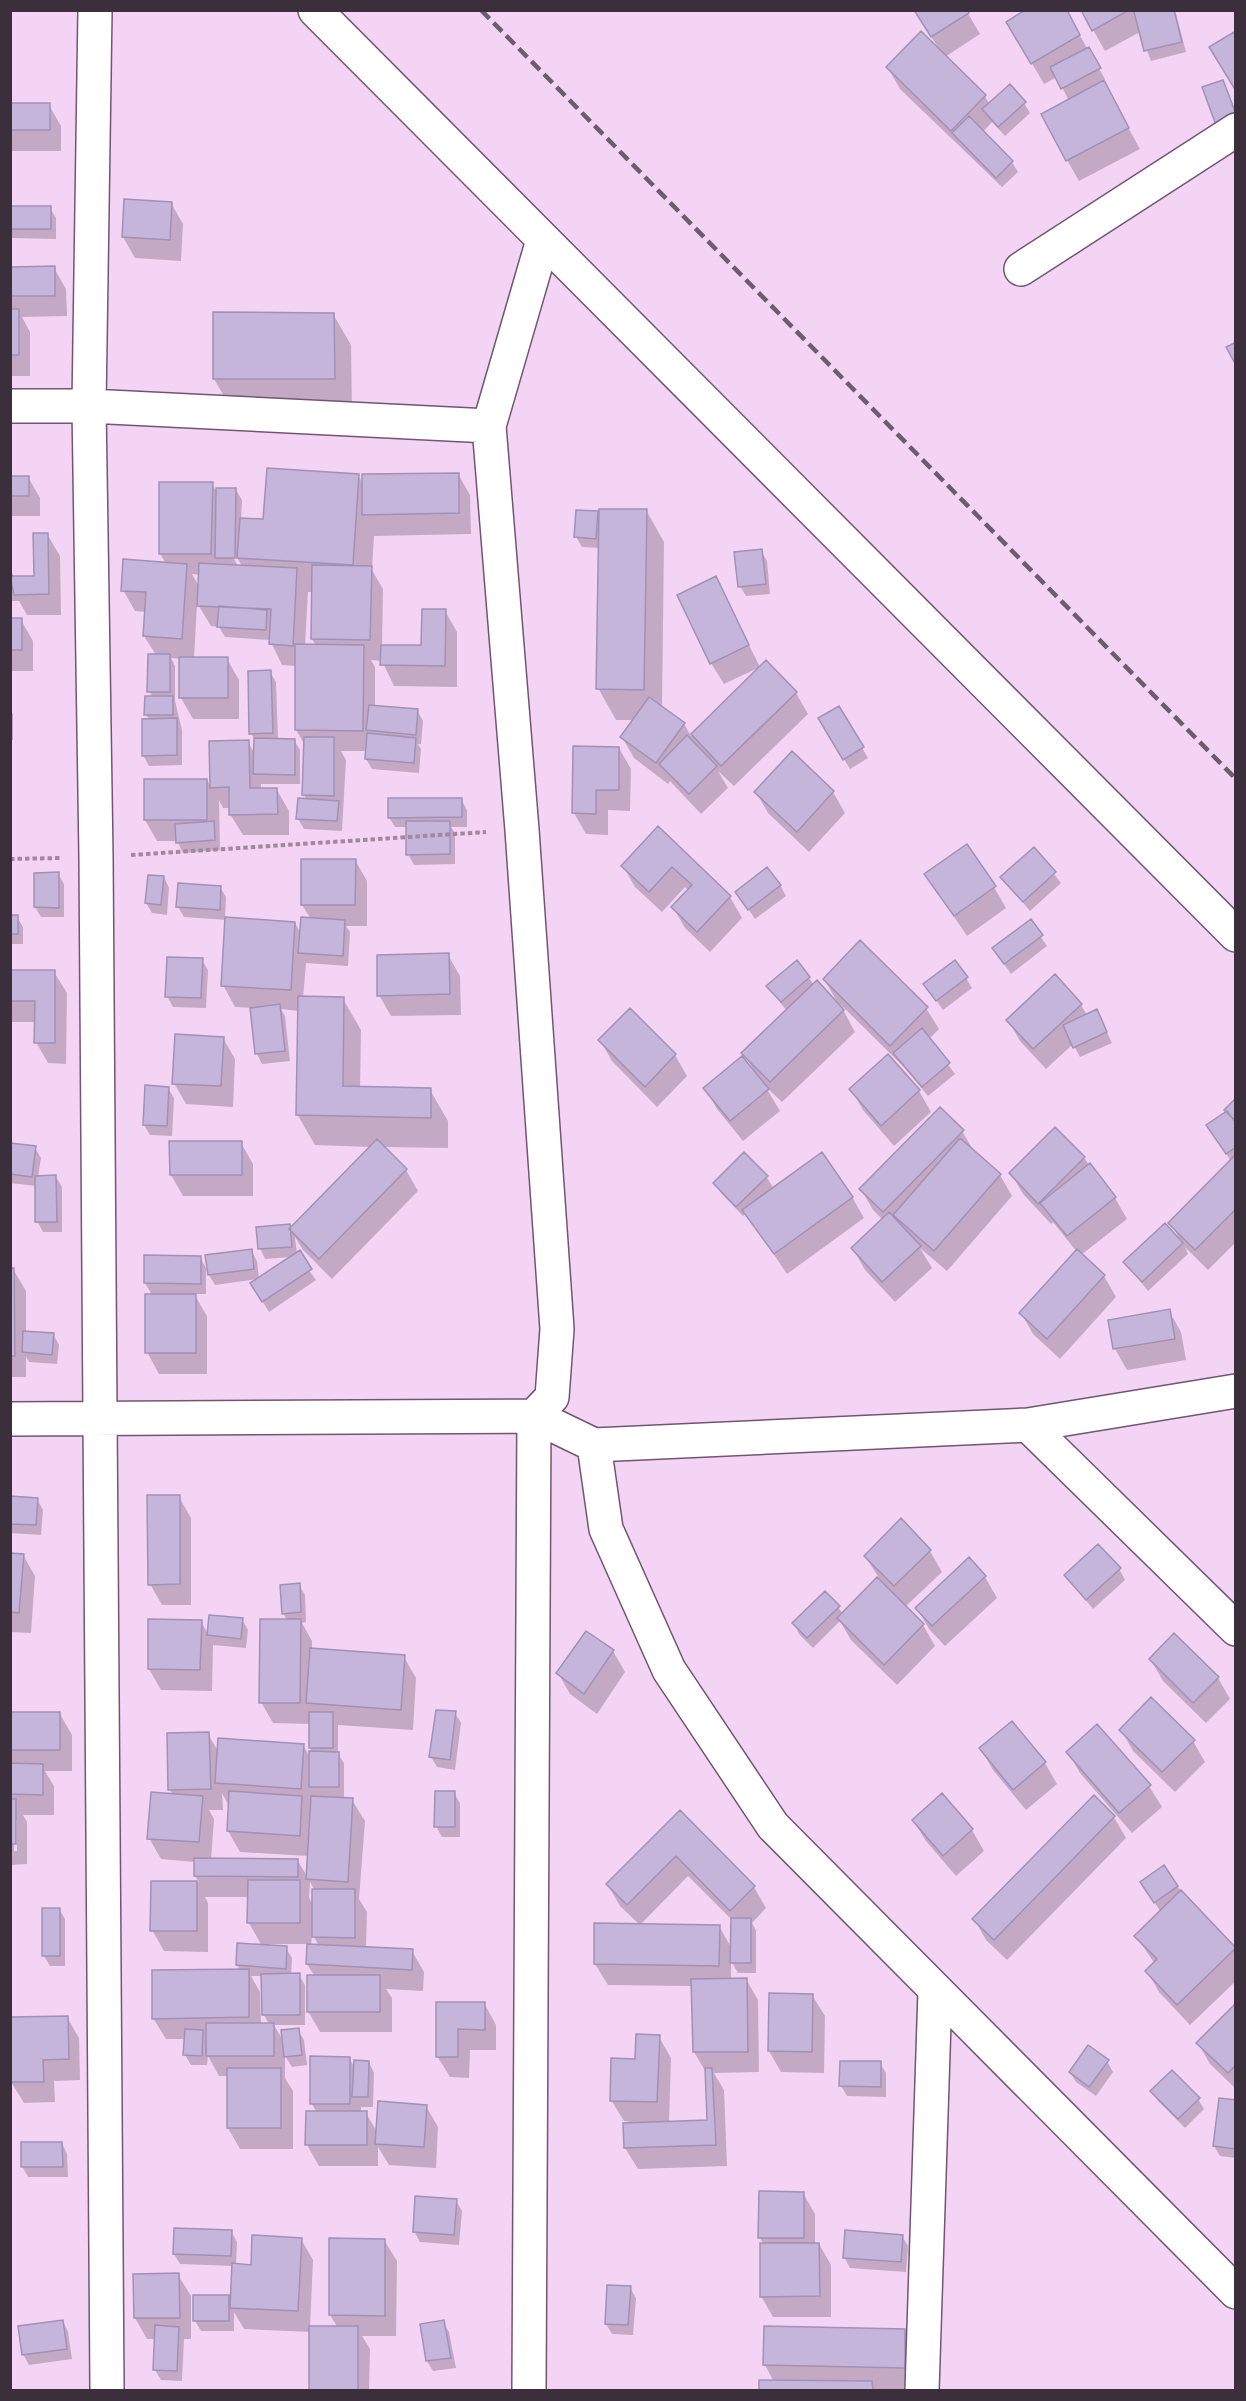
<svg xmlns="http://www.w3.org/2000/svg" width="1246" height="2401" font-family="Literata,serif">
<rect width="100%" height="100%" fill="#f4d4f5"/>
<path fill="#0003" fill-rule="evenodd" d="M966 10 980 34 945 57 985 96 990 105 1024 103 1030 113 1005 136 992 122 983 132 1012 162 1018 172 1002 187 900 89 888 68 939 49 923 24Z
M1065 10 1105 79 1102 80 1140 149 1079 181 1067 160 1069 101 1057 77 1044 84 1008 22Z
M1082 10H1175L1186 52 1151 61 1140 32 1105 51Z
M10 104 49 105 61 126V151H10Z
M171 203 183 224 181 261 135 258 123 237Z
M10 208H50L56 218V239L10 238Z
M10 268H54L66 289 67 316 22 317 30 332V376H10Z
M333 314 351 345 352 409 232 410 214 379Z
M458 474 470 495 471 534 374 536 372 570 383 589 382 646H423L445 611 457 632V687L394 686 382 661 371 660 375 667V707L417 710 423 721 421 744H418L421 749 419 773 372 769 366 759 367 751H341L346 760 342 831 304 829 298 819 307 800 304 795 305 745 296 730 297 666 282 665 270 640 225 637 219 627 211 626 197 603 194 659H227L239 680V719H193L181 698V659L171 658 175 666V701L182 730V765L149 766 143 755 149 720 146 714 153 698 149 691 156 655 144 636 146 612 135 611 123 590 166 564 160 553 212 484 215 490H236L242 500 241 519 265 521 358 475 363 484ZM233 551 242 566H238L230 552ZM192 574 200 575V588ZM308 592H313L312 639 316 646H305Z
M10 477H28L40 498V516H10Z
M646 510 664 542 662 708 684 724 691 736 766 662 796 693 808 714 734 786 718 771 728 788 701 814 670 781 668 784 634 758 622 737 634 720H616L598 688 600 548 582 547 576 537 597 513 600 519Z
M47 534 60 556 61 615H27L19 601H10V570L15 578H35Z
M761 551 767 561 770 594 746 596 740 586Z
M715 578 760 667 724 684 711 663Z
M10 619 21 620 33 641V671H10Z
M270 672 276 682 278 740H294L300 750V784H261V790H277L289 811V835H243L230 814V808H223L219 800 220 850 183 853 177 841H157L145 820 207 780 211 788 210 743 248 742 255 754 256 742 251 733Z
M839 708 868 758 850 769 820 719Z
M10 710 13 714V740H10Z
M619 748 631 769 630 811 608 810V835L586 834 574 813Z
M756 792H833L845 813 809 852 768 813Z
M461 799 467 810V827H451L455 833V864L414 865 408 854V827H395L389 817Z
M658 828 730 897 742 918 710 952 685 928 673 907 689 891 685 887 662 912 635 887 623 866Z
M1034 849 1061 883 1030 911 1002 877Z
M355 860 367 881V926H346L350 932 348 966 306 963 303 998 343 999 361 1030 360 1088 430 1090 448 1121V1148L383 1147 406 1170 418 1191 332 1279 303 1250 295 1237 297 1254 316 1280 269 1312 258 1294V1279L215 1285 209 1275 207 1256 251 1250 257 1261 259 1279 292 1257 265 1259 260 1248 291 1229 371 1147 315 1145 297 1114 299 1011 281 1009 285 1016 290 1061 262 1064 257 1054 252 1008 235 1007 223 985 227 920 184 917 178 907 220 887 226 897 225 919 295 923 301 934 311 919 302 905Z
M58 874 64 884V917H41L35 907Z
M926 875 994 887 1006 908 967 936Z
M149 876 164 877 169 888 167 915 152 913 146 903Z
M780 885 786 896 755 919 737 892Z
M10 917H17L23 927V944H10Z
M1030 921 1047 946 1011 974 1000 958Z
M448 955 460 976 461 1015 391 1016 379 995Z
M202 960 208 970 206 1008 173 1007 167 996Z
M10 972H54L67 993 66 1064 48 1063 36 1042V1022H11Z
M809 978 814 985 839 1005 824 979 926 1008 939 1029 929 1039 955 1074 928 1096 903 1066 840 1004 855 1032 782 1102 765 1086 780 1111 743 1141 717 1109 705 1088 752 1067 743 1053 787 1011 768 987Z
M966 978 972 988 943 1010 925 984Z
M1081 1005 1087 1015 1097 1011 1112 1043 1080 1057 1073 1044 1046 1069 1020 1041 1008 1020Z
M630 1010 675 1055 687 1076 657 1107 612 1061 600 1040Z
M223 1038 235 1059 233 1107 186 1104 174 1083Z
M888 1056 919 1091 931 1112 894 1146 863 1110 851 1089Z
M146 1087 168 1088 174 1098 172 1136 150 1135 144 1125Z
M1236 1100V1242L1208 1270 1185 1247 1188 1254 1148 1291 1125 1262 1179 1238 1170 1223 1231 1161 1214 1136Z
M962 1131 975 1153 1000 1175 1012 1196 947 1271 920 1248 932 1268 895 1302 865 1270 853 1249 883 1220 873 1210 861 1189Z
M241 1143 253 1164V1196H183L171 1175Z
M10 1144 35 1148 41 1158 38 1177H56L62 1187V1232H43L37 1221V1186L10 1183Z
M1084 1158 1115 1198 1127 1219 1081 1255 1104 1276 1116 1297 1060 1359 1033 1334 1021 1313 1077 1252 1053 1222 1051 1224 1023 1194 1011 1173Z
M766 1176 774 1189 852 1197 864 1218 787 1274 746 1213 743 1216 721 1193 715 1183Z
M146 1256 200 1257 206 1268V1294H194L207 1316V1374H159L147 1352 152 1295 145 1283Z
M13 1269 26 1291V1332L53 1334 59 1345 57 1364 29 1362 26 1357V1377H10V1270Z
M1169 1311 1181 1332 1186 1360 1127 1370 1115 1349 1110 1321Z
M10 1497 37 1499 43 1510 41 1535 10 1533Z
M179 1497 191 1518V1605H162L150 1584Z
M930 1551 942 1572 905 1607 923 1625 935 1646 897 1685 851 1640 840 1621 813 1648 799 1634 794 1623 838 1607 843 1614 879 1578 865 1556Z
M10 1555H23L35 1576 31 1633 10 1632Z
M969 1560 985 1577 997 1598 945 1646 929 1629 917 1608Z
M1119 1569 1125 1580 1093 1609 1066 1576Z
M299 1585 305 1595 306 1622 302 1623 312 1641V1650L404 1657 416 1678 413 1730 338 1725V1754L344 1763V1799L352 1800 365 1821 359 1899 367 1912 366 1948 412 1951 424 1972 423 1991 386 1989 392 1998V2032H320L308 2011 315 1977 307 1964 309 1944H266V1946L286 1948 292 1958 291 1975H299L305 1985V2025H274L285 2044 298 2030 304 2040 307 2065 292 2067 285 2056V2078L293 2091V2149H240L228 2128V2076H219L208 2056 207 2065H191L185 2055 186 2039H166L153 2018 241 1971 237 1965 262 1946 249 1923V1897H205L208 1903V1952L164 1951 152 1930V1882H199L195 1876V1862L161 1859 149 1838 173 1795 170 1790 208 1734 218 1751 303 1745 311 1759 313 1753 310 1748V1724L273 1723 261 1702 287 1620 283 1613ZM222 1793 228 1804V1831L240 1852 309 1856 308 1878 298 1861 211 1860 214 1819 209 1810H223ZM310 1882 314 1889V1906L309 1898ZM312 1933 319 1946H311ZM251 1976H263L264 2015 269 2024H261L260 1992Z
M211 1617 242 1619 248 1630 246 1648 213 1645 212 1691 161 1690 149 1669 201 1621 209 1636Z
M613 1651 625 1672 597 1714 570 1694 558 1673Z
M1151 1660 1218 1678 1230 1699 1206 1723 1163 1681Z
M10 1713 60 1714 72 1735V1771H45L54 1786V1815H23L27 1822V1864L10 1865ZM14 1820H17V1851H14Z
M455 1713 461 1723 455 1770 437 1767 431 1757Z
M1012 1723 1045 1763 1057 1784 1026 1810 993 1770 981 1749Z
M1121 1730 1193 1741 1205 1762 1175 1792 1133 1751Z
M1068 1752 1149 1786 1162 1807 1132 1833 1080 1773Z
M454 1793 460 1803V1837H442L436 1826Z
M680 1813 754 1887 766 1908 752 1923 756 1930V1973H738L731 1961V1980L746 1979 758 2000 759 2072 714 2073 724 2090 727 2166 638 2169 625 2148 632 2122 624 2121 611 2100 636 2060 659 2037 671 2058 669 2123 708 2122 707 2074 694 2052 693 1986 608 1985 595 1964 719 1926 732 1949V1920L688 1876 640 1925 620 1906 608 1885Z
M1114 1817 1126 1838 1007 1960 986 1940 974 1919Z
M913 1820 972 1830 984 1851 956 1876 926 1841Z
M1177 1886 1236 1948V1981L1190 2025 1159 1992 1147 1971 1155 1964 1136 1936 1161 1912 1148 1893Z
M59 1909 65 1919V1966H50L44 1956Z
M812 1995 825 2016 824 2073 781 2072 769 2051Z
M484 2003 496 2025V2050H470L469 2078 450 2077 437 2056V2004Z
M1236 2005V2089L1210 2064 1198 2043Z
M67 2017 79 2038 80 2080 54 2081 55 2102 24 2103 11 2082Z
M349 2058 355 2068 369 2062 374 2073 373 2107H361V2113H366L377 2132 426 2106 438 2127 436 2168 389 2165 378 2147V2166H319L307 2145 317 2113 312 2104Z
M1107 2061 1113 2072 1096 2096 1076 2082 1070 2072Z
M880 2063 886 2073V2097L847 2096 841 2086Z
M1152 2091 1198 2099 1204 2109 1185 2128 1158 2101Z
M1236 2101V2158L1220 2156 1214 2146Z
M62 2143 67 2154 68 2177H28L22 2166Z
M803 2193 815 2214V2244H819L831 2265V2317H773L761 2296 764 2245 760 2238Z
M456 2201 462 2211 459 2245 420 2242 414 2231Z
M231 2231 237 2242 236 2265 253 2266 301 2239 313 2260 310 2328H338L330 2315V2239L384 2240 397 2261 396 2336H362L370 2349 369 2390H311V2332L244 2329 234 2312V2331H201L195 2321 228 2297 232 2303 234 2266 180 2264 174 2254Z
M902 2236 908 2246 906 2272 850 2268 844 2257Z
M178 2275 191 2296V2339H184L182 2381 161 2380 155 2370 156 2339H147L135 2318Z
M630 2288 636 2298 633 2335 612 2334 606 2324Z
M63 2321 68 2332 72 2359 29 2365 23 2354Z
M443 2322 449 2332 456 2368 433 2371 427 2361Z
M905 2330 917 2351 916 2389 760 2390V2381L774 2382 765 2365Z"/>
<path fill="#c5b5da" stroke="#a191b5" stroke-width="1.5" d="M914 10H968L969 13 931 37Z
M1025 10H1067L1080 35 1031 64 1006 22Z
M1081 10H1129L1092 31Z
M1139 10H1174L1182 42 1144 51 1134 12Z
M921 31 986 95 951 131 886 67Z
M1234 32 1236 35V91L1209 47Z
M1089 47 1101 68 1061 89 1050 67Z
M1104 80 1129 128 1066 161 1041 114Z
M1223 80 1236 114 1216 125 1202 87Z
M1010 84 1026 102 998 127 982 109Z
M10 103H50V130H10Z
M969 116 1013 161 996 178 952 133Z
M124 199 172 202 170 240 122 237Z
M10 206H51V229H10Z
M55 266V296H10V267Z
M10 309H19V355H10Z
M213 312 334 313 335 379H213Z
M1236 342V365L1226 347Z
M267 468 359 474 353 565 237 558 240 518 263 519Z
M459 473V513L362 515V474Z
M10 476H29V496H10Z
M159 482H213L211 554H159Z
M216 488H236L235 558H215Z
M599 509H647L644 690 596 689Z
M576 510 598 511 596 539 574 537Z
M33 533H48L49 594 14 595 10 576H34Z
M762 549 766 584 738 587 734 552Z
M123 559 187 564 182 639 143 636 146 592 121 591Z
M199 563 297 568 293 646 269 644 271 609 197 606Z
M312 565 372 566 370 640 311 639Z
M716 576 749 645 710 664 677 595Z
M219 606 267 610 266 630 217 627Z
M422 609H446L445 666 380 665 381 645H421Z
M10 618H22V650H10Z
M295 644 364 645 363 731 295 730Z
M148 654H170V692H147Z
M179 657H228V698H179Z
M766 660 797 692 721 766 691 734Z
M271 670 273 733 249 734 248 671Z
M145 696H173V715H144Z
M649 697 685 723 656 763 620 737Z
M369 705 418 709 416 735 366 730Z
M839 706 864 747 843 760 818 718Z
M177 718V755L142 756V719Z
M367 733 416 738 414 763 365 759Z
M687 735 717 766 689 794 659 764Z
M304 737H334V796L302 795Z
M254 738 295 739V775L253 774Z
M249 740 250 788H277L278 814 229 815V787L210 788 209 741Z
M573 746 619 747V790H596V814L572 813Z
M792 751 834 791 797 832 754 792Z
M144 779H207V820H144Z
M298 798 339 801 337 821 296 819Z
M388 798H462V817L388 818Z
M214 821 215 840 176 843 175 824Z
M406 821H450V854L406 855Z
M658 826 731 896 697 932 671 907 692 885 672 867 649 892 621 866Z
M967 844 996 886 954 916 924 874Z
M1034 847 1056 872 1023 902 1000 877Z
M301 859H356L355 905H301Z
M767 867 781 885 748 910 735 892Z
M59 872V908L34 907V873Z
M148 875 164 876 161 905 145 903Z
M178 883 221 886 220 910 176 907Z
M10 915H18V934H10Z
M225 917 295 922 291 990 221 986Z
M301 917 345 920 343 956 298 953Z
M1031 919 1043 935 1004 964 992 948Z
M860 940 928 1007 890 1046 823 979Z
M449 953 450 994 377 996V955Z
M167 957 203 958 201 998 165 997Z
M797 960 810 977 781 1002 766 986Z
M955 960 968 977 936 1001 923 984Z
M10 970H55V1043H34L35 1001H10Z
M1055 974 1082 1004 1033 1049 1006 1020Z
M817 980 844 1010 770 1082 741 1053Z
M298 996 344 997 343 1086 431 1088V1118L296 1115Z
M280 1004 285 1051 255 1054 250 1008Z
M630 1008 676 1054 645 1087 598 1040Z
M1097 1009 1107 1032 1073 1048 1063 1025Z
M922 1028 950 1063 922 1087 893 1053Z
M175 1034 224 1037 221 1086 172 1084Z
M888 1054 920 1090 881 1126 849 1089Z
M742 1056 769 1089 730 1121 703 1088Z
M145 1085 169 1087 167 1126 143 1125Z
M1236 1098V1121L1224 1110Z
M940 1107 964 1130 883 1212 859 1189Z
M1227 1111 1236 1123V1147L1226 1154 1206 1125Z
M1055 1127 1085 1157 1038 1204 1009 1173Z
M960 1138 1001 1174 934 1251 893 1215Z
M377 1139 407 1169 319 1259 289 1229Z
M169 1141H242V1175H170Z
M10 1143 36 1146 32 1177 10 1174Z
M744 1152 768 1176 736 1207 713 1183Z
M822 1152 853 1197 774 1254 742 1210Z
M1236 1154V1209L1195 1250 1168 1223Z
M1090 1163 1116 1197 1067 1236 1040 1203Z
M56 1175 57 1222H35V1176Z
M889 1212 921 1246 882 1282 851 1248Z
M1165 1223 1183 1243 1142 1282 1123 1262Z
M290 1224 292 1247 258 1249 256 1227Z
M252 1249 254 1269 208 1275 205 1255Z
M1077 1249 1105 1275 1047 1339 1019 1313Z
M300 1250 312 1269 262 1302 250 1283Z
M144 1255 201 1256V1284L144 1283Z
M10 1268H14L15 1356H10Z
M145 1294H196V1353H145Z
M1170 1309 1175 1339 1113 1349 1108 1320Z
M23 1331 54 1333 52 1355 22 1352Z
M147 1495H180V1584L148 1585Z
M10 1496 38 1498 36 1525 10 1524Z
M901 1518 931 1550 894 1586 864 1556Z
M1098 1544 1121 1568 1086 1600 1064 1575Z
M10 1553 24 1554 19 1613 10 1612Z
M969 1557 986 1576 932 1626 915 1608Z
M877 1577 924 1624 884 1665 837 1618Z
M300 1583 301 1612 282 1614 280 1585Z
M825 1591 840 1606 807 1638 792 1623Z
M209 1615 243 1618 241 1639 207 1635Z
M148 1619 202 1620 200 1670 148 1669Z
M260 1619H301L300 1703H259Z
M586 1631 614 1650 584 1694 556 1673Z
M1174 1633 1219 1677 1193 1703 1149 1659Z
M310 1648 405 1655 401 1710 306 1703Z
M1151 1697 1195 1740 1162 1772 1119 1730Z
M436 1710 456 1711 450 1760 429 1757Z
M10 1712H60V1750H10Z
M309 1712H333V1748H309Z
M1012 1721 1046 1762 1013 1790 979 1748Z
M1097 1724 1151 1785 1119 1813 1066 1752Z
M209 1732 211 1789 168 1790 167 1733Z
M218 1738 304 1744 301 1789 215 1783Z
M309 1751 339 1752V1787H309Z
M10 1763 43 1764V1795L10 1794Z
M229 1791 302 1796 300 1836 227 1831Z
M435 1791H455V1827H434Z
M151 1792 203 1796 199 1842 147 1839Z
M942 1793 973 1829 943 1856 912 1820Z
M1094 1795 1115 1816 994 1940 972 1919Z
M311 1796 353 1798 348 1882 306 1879Z
M10 1799H16V1844H10Z
M680 1810 755 1886 730 1911 676 1856 627 1905 606 1884Z
M194 1858 298 1859V1877L194 1876Z
M1164 1865 1178 1886 1154 1903 1140 1882Z
M248 1880H300V1923H247Z
M151 1881H197V1931H150Z
M312 1889H355V1938L312 1937Z
M1181 1890 1236 1948 1177 2005 1145 1971 1157 1959 1134 1936Z
M42 1908H60V1956H42Z
M731 1918H751V1963H730Z
M594 1923 720 1925 719 1966 594 1964Z
M237 1943 287 1946 286 1969 236 1965Z
M307 1944 413 1949 412 1970 306 1964Z
M249 1969V2017L152 2019V1970Z
M300 1973V2015H262L261 1974Z
M307 1975H380V2012H307Z
M747 1978 748 2052H693L691 1979Z
M769 1993 813 1994 812 2052 768 2051Z
M436 2002H485V2030L458 2029V2057H436Z
M1236 2003V2065L1228 2073 1196 2043Z
M68 2016 69 2059 43 2060 44 2082H10V2017Z
M206 2023H274V2056H206Z
M299 2028 302 2055 284 2057 281 2030Z
M185 2029 203 2030 202 2056 183 2055Z
M636 2034 660 2035 657 2102 610 2101 611 2058 635 2059Z
M1088 2045 1109 2060 1089 2087 1069 2072Z
M310 2056 350 2057V2104H310Z
M354 2060 369 2061 368 2097H352Z
M840 2061H881V2087L839 2086Z
M227 2068H281V2128H227Z
M705 2068H712L716 2145 624 2148 623 2123 707 2120Z
M1172 2070 1200 2098 1178 2119 1150 2091Z
M1219 2098 1236 2100V2149L1213 2146Z
M378 2101 427 2105 424 2147 375 2144Z
M306 2111H367V2145H305Z
M21 2142H62L63 2167H21Z
M759 2191 804 2192V2238H758Z
M415 2196 457 2199 454 2235 413 2232Z
M174 2228 232 2230 231 2256 173 2254Z
M845 2230 903 2235 901 2262 843 2258Z
M252 2235 302 2238 298 2311 230 2308 232 2263 251 2265Z
M329 2238 385 2239V2316L329 2315Z
M760 2243H819L820 2296 760 2297Z
M179 2273 180 2318H134L133 2274Z
M607 2285 631 2286 628 2325 605 2324Z
M193 2295H229V2321H193Z
M63 2320 67 2349 22 2355 18 2326Z
M444 2320 451 2358 426 2361 420 2324Z
M155 2325 179 2327 177 2371 153 2370Z
M309 2326H358V2390H309Z
M764 2326 905 2329V2368L763 2365Z
M759 2380 872 2381 873 2390H759Z"/>
<g fill="none" stroke-linecap="round" stroke-linejoin="round">
<defs>
<path id="street" d="M95 10 89 406 96 857 107 2390
M315 10 1236 935
M1021 269 1236 130
M10 406H89L489 426
M10 1419 534 1416 594 1445 1028 1425 1236 1391
M1028 1425 1236 1629
M594 1445 606 1529 669 1670 773 1826 1236 2292
M529 2390 534 1416 552 1397 557 1329 522 830 489 426 543 240
M922 2390 935 1991"/>
</defs>
<use href="#street" stroke="#715672" stroke-width="36"/>
<path stroke="#a089a0" stroke-width="4" stroke-dasharray="4.5 3" stroke-linecap="butt" d="M131 855 486 832
M10 859 61 858"/>
<use href="#street" stroke="#fff" stroke-width="33"/>
<path stroke="#6d5c6e" stroke-width="4.5" stroke-dasharray="12 6" stroke-linecap="butt" d="M481 10 1236 779"/>
</g>
<rect width="1246" height="2401" fill="none" stroke="#3b2f3b" stroke-width="24"/>
</svg>
